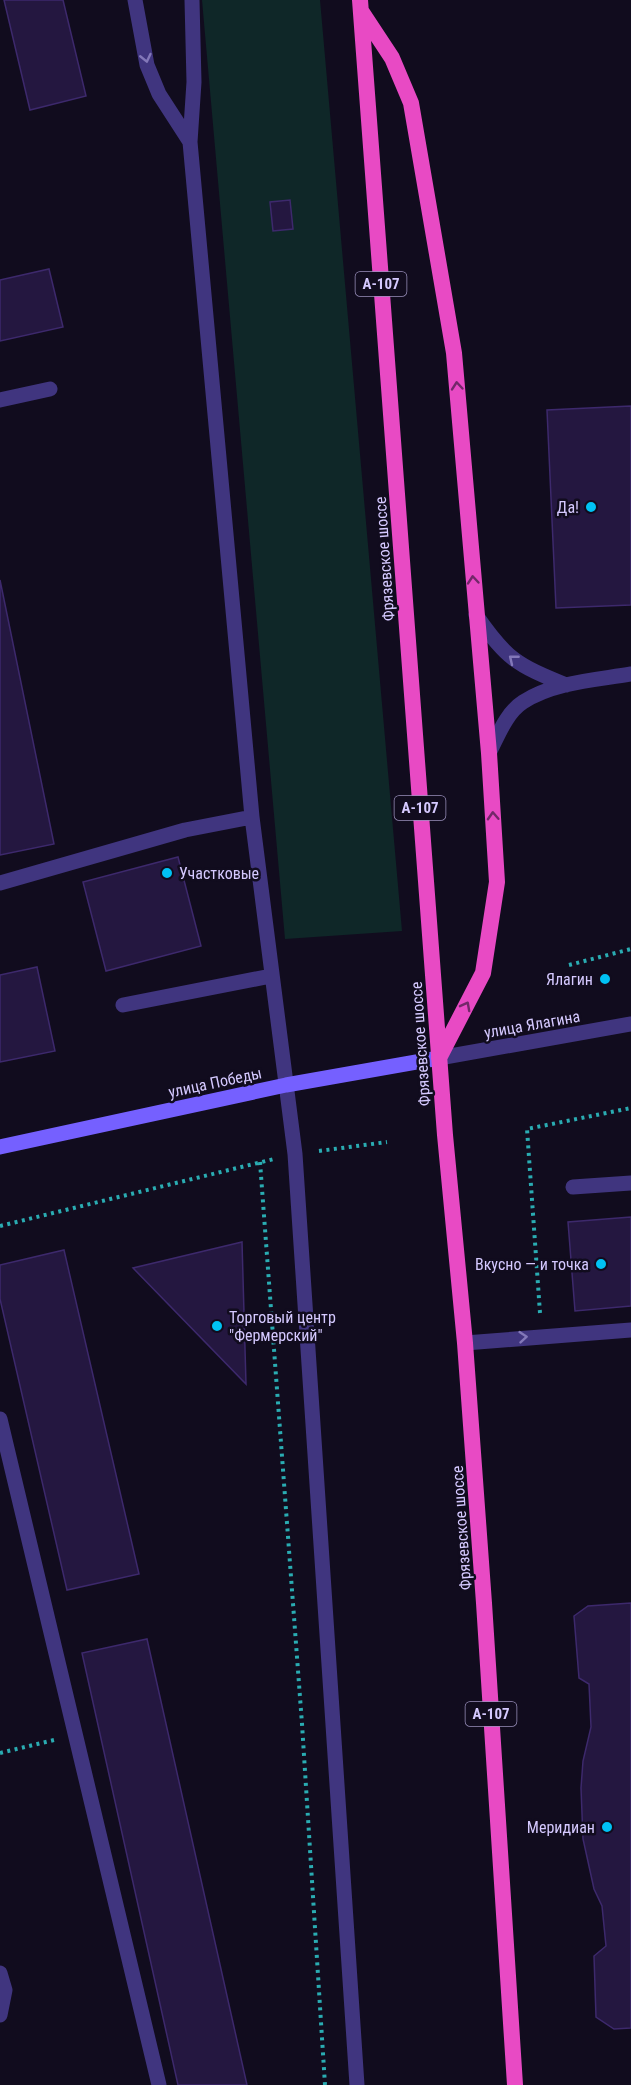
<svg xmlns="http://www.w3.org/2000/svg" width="631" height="2085" font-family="'Roboto Condensed',sans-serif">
<rect width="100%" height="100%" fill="#110c1e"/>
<path fill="#0f2728" d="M202 0H320L402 931 285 939Z"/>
<path fill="#241740" stroke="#3d296c" stroke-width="1.5" d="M4 0H63L86 96 30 110Z
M290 200 293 229 273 231 270 202Z
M49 269 63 327 0 341V280Z
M631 406V605L556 608 547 410Z
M0 580 54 844 0 855Z
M178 857 201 946 106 971 83 882Z
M37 967 55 1051 0 1062V975Z
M631 1217V1306L575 1311 568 1222Z
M242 1242 246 1384 133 1268Z
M64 1250 139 1574 67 1590 0 1299V1265Z
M631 1603V2028L614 2029 596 2017 594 1956 606 1946 602 1906 594 1889 583 1839 581 1788 583 1761 591 1727 589 1684 579 1678 574 1616 588 1606Z
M147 1639 247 2085H178L82 1653Z"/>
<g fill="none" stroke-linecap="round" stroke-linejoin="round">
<path stroke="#2aacb2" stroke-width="4" stroke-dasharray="3 4.5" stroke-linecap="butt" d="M569 965 631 949
M319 1151 387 1142
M260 1162 302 1724 325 2085
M0 1226 274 1159
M540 1313 527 1129 631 1108
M0 1753 54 1740"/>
<path stroke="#40357f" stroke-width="15" d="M135 0 147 65 159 94 190 142
M192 0 194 82 190 142 252 817 295 1154 357 2085
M0 400 50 389
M476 615C506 659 517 665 566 685
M489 753C498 736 506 713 523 702 554 682 596 680 631 674
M0 883 185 830 252 817
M123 1005 271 976
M573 1187 631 1183
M465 1343 631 1330
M0 1419 159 2085
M0 1973 5 1990 0 2015"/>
<path stroke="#40357f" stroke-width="15" d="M439 1058 631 1024"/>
<path stroke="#7560ff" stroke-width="15" d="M0 1147 286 1085 439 1058"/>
<path stroke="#e84ac4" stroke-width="16" d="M360 0 445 1135 465 1343 484 1603 515 2085
M361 11 392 58 411 103 454 353 489 753 497 882 483 973 439 1058"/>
</g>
<defs><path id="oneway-chevron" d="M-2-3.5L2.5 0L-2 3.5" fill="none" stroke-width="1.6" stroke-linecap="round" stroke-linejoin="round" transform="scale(1.5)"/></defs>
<g stroke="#8378b9">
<use href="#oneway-chevron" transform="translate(146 58) rotate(77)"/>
<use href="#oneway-chevron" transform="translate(513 659) rotate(-141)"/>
<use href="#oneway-chevron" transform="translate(523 1337) rotate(-5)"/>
</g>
<g stroke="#722869">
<use href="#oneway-chevron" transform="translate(457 386) rotate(-95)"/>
<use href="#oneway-chevron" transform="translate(473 580) rotate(-95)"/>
<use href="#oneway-chevron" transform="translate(493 816) rotate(-93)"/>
<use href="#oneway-chevron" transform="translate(466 1006) rotate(-62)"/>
</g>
<g fill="#00c2f4" stroke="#110c1e" stroke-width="2">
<circle cx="591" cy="507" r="6"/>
<circle cx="167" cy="873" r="6"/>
<circle cx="605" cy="979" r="6"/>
<circle cx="601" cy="1264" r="6"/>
<circle cx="217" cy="1326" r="6"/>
<circle cx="607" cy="1827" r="6"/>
</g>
<g text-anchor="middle" stroke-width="5" stroke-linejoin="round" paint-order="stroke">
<g fill="#110c1e" stroke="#9a90bc" stroke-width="1.5">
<rect x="355.5" y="272" width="51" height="24" rx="4.5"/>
<rect x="394.5" y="796" width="51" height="24" rx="4.5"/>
<rect x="465.5" y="1702" width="51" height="24" rx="4.5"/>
</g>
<g font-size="15" font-weight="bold" fill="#d5c9ff">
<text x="381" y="289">А-107</text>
<text x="420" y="813">А-107</text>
<text x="491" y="1719">А-107</text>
</g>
<g font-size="16" fill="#d5c9ff" stroke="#110c1e" text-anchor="end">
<text x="579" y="513">Да!</text>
<text x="179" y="879" text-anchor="start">Участковые</text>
<text x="593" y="985">Ялагин</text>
<text x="589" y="1270">Вкусно — и точка</text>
<text x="229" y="1323" text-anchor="start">Торговый центр<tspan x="229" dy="18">"Фермерский"</tspan></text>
<text x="595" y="1833">Меридиан</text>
</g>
<g font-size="16" fill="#d5c9ff" stroke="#110c1e">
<text transform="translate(384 559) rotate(-94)" y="6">Фрязевское шоссе</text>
<text transform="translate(532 1024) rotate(-10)" y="6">улица Ялагина</text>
<text transform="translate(420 1044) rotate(-94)" y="6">Фрязевское шоссе</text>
<text transform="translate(215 1082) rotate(-12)" y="6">улица Победы</text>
<text transform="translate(461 1528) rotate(-94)" y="6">Фрязевское шоссе</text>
</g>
</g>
</svg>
